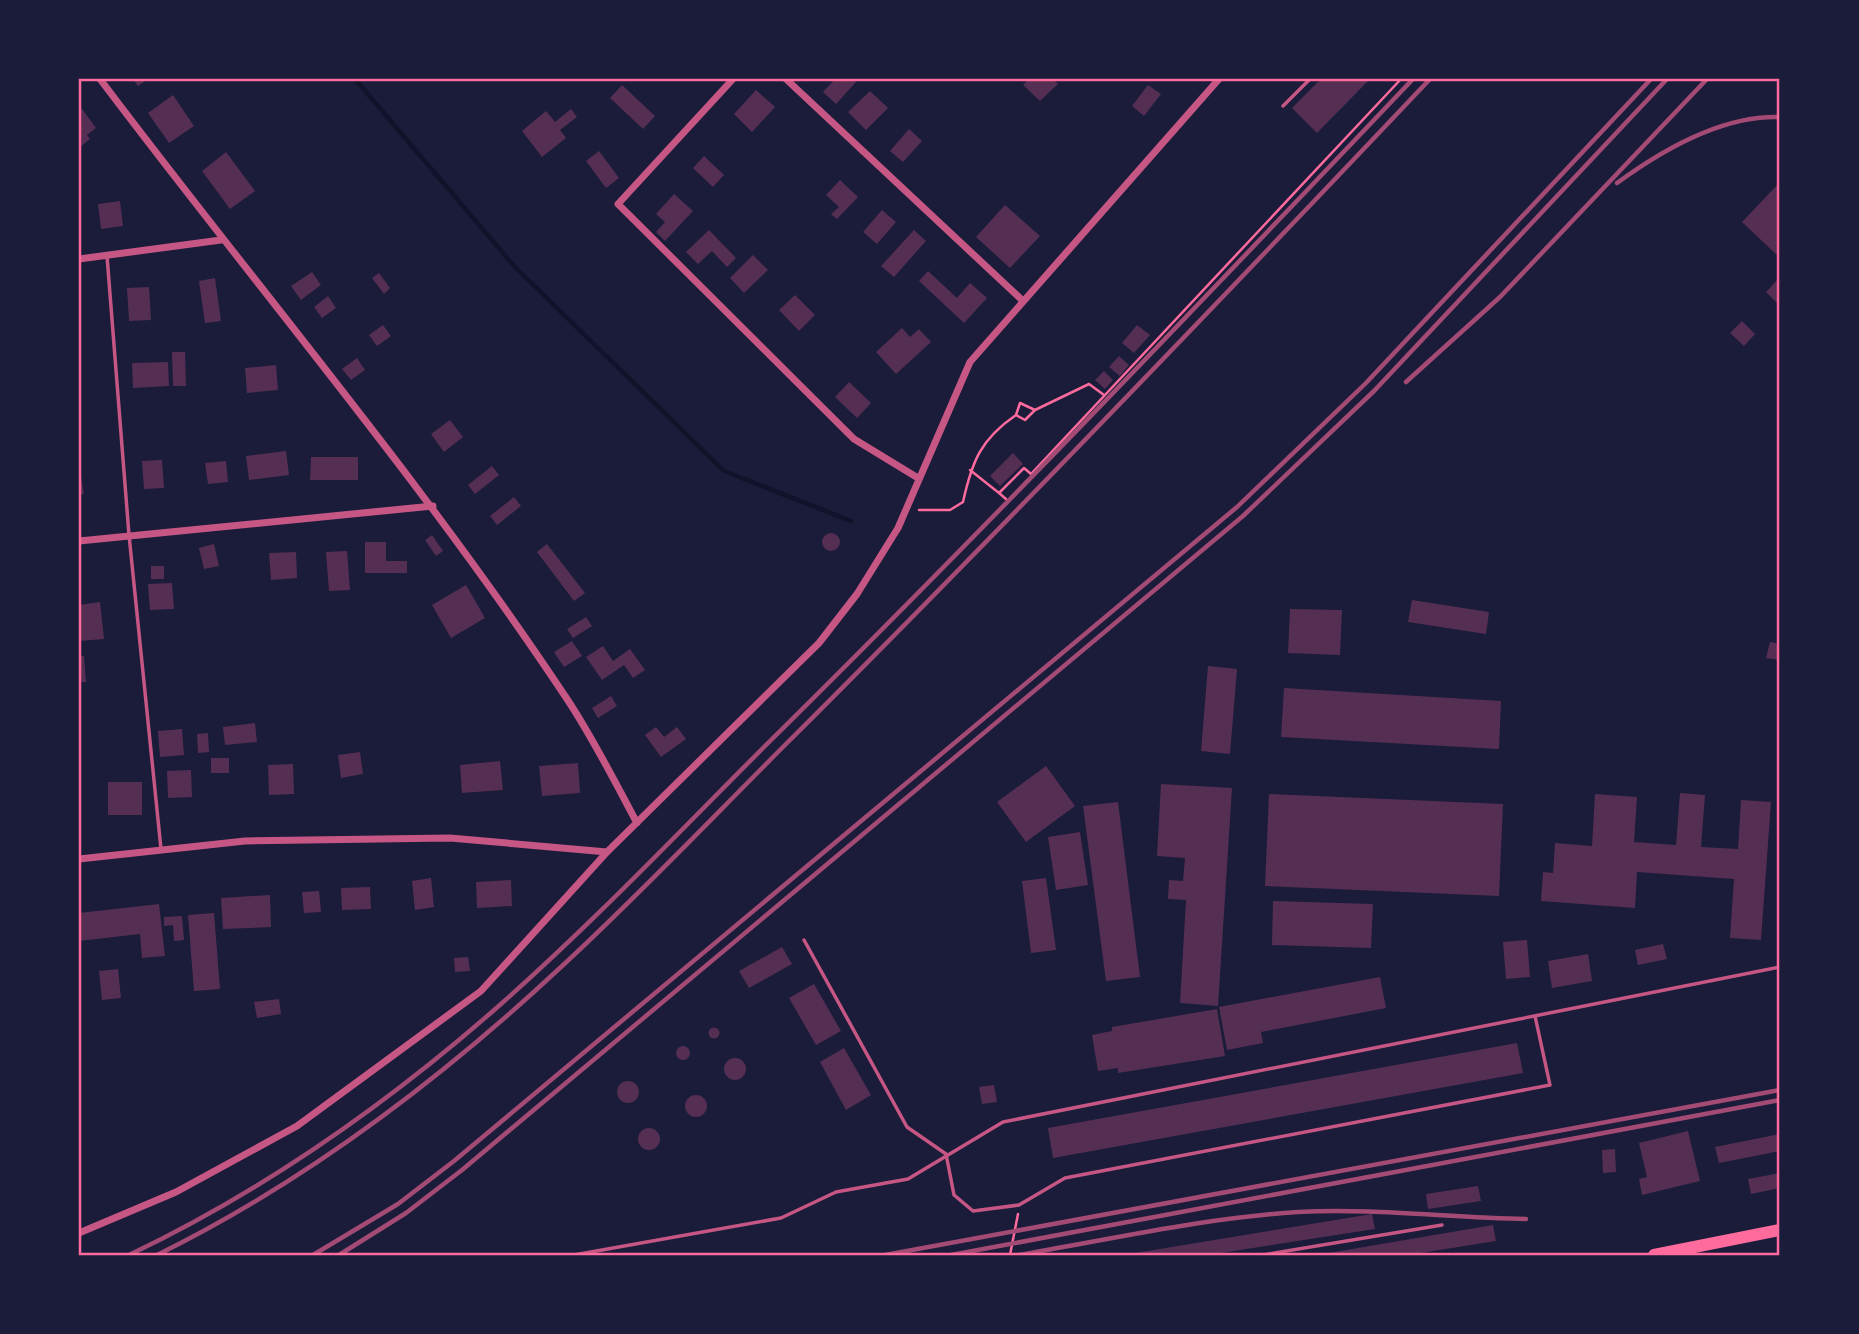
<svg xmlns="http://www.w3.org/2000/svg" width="1859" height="1334" font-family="'DejaVu Sans',sans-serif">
<rect width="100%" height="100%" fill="#1b1b3a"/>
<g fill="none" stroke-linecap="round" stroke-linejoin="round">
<path stroke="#12122b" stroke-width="4.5" d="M355 79 514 266 724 471 851 521"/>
</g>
<path fill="#542f53" d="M133 79H148L138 86Z
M835 79H852L856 82 836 104 823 92Z
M1029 79H1053L1058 84 1040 101 1023 85Z
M1321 79H1370L1317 133 1292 108Z
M622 85 655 116 643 129 610 98Z
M1148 85 1161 94 1144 116 1132 106Z
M756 90 775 107 752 132 734 114Z
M870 91 888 108 866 130 848 112Z
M173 95 194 126 169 143 148 113Z
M82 109 96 128 87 135 90 139 79 148V111Z
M571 109 577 117 560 130 566 138 542 157 522 131 546 111 555 122Z
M909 129 922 141 903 162 890 151Z
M599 151 619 178 606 188 586 161Z
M226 152 255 191 230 209 202 171Z
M704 156 724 175 713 187 693 168Z
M840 180 858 197 837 219 831 214 839 207 826 195Z
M1780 182V258L1742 222Z
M674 194 693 211 665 241 656 232 665 222 656 214Z
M120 201 123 226 101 229 98 204Z
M1005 205 1040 236 1010 268 976 237Z
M882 210 896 222 877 244 863 232Z
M709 230 736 258 727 267 712 251 698 264 686 252Z
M914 230 926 241 894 277 881 266Z
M753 255 768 270 744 293 730 278Z
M928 271 957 298 970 283 987 298 964 323 919 281Z
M312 272 321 285 301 300 291 286Z
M379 273 390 288 384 294 372 278Z
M1780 277V306L1766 292Z
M215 278 221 321 205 323 199 281Z
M149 287 151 320 129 321 127 288Z
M795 295 815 315 799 331 779 310Z
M328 296 336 308 322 318 314 307Z
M1742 321 1755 334 1744 346 1730 333Z
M383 325 391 336 377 346 369 335Z
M1137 325 1150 335 1134 353 1122 343Z
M902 328 910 337 919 329 931 342 896 374 876 352Z
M172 352H185L186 386H173Z
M1119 356 1129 365 1120 376 1109 367Z
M357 358 365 370 351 380 342 369Z
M168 362 169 386 133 388 132 363Z
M276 365 278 390 247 393 245 368Z
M1104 371 1113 380 1105 389 1095 380Z
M849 382 871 403 857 418 835 397Z
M450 420 463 437 444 452 431 434Z
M286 451 289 475 249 480 246 456Z
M1013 453 1023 464 1000 486 990 476Z
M311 457H358V480H310Z
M162 460 164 488 144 489 142 461Z
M226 461 228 482 208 484 205 463Z
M79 465 84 494H79Z
M492 466 499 475 475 494 468 485Z
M514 497 521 506 497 525 490 516Z
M822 542a9 9 0 1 1 18 0a9 9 0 1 1-18 0Z
M432 535 443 551 436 556 425 540Z
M365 542H386V561H407V573H365Z
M214 544 219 566 204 569 199 548Z
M547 544 585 593 574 601 537 552Z
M347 551 350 590 329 591 326 552Z
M296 552 297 578 271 580 269 553Z
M151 566H164V579H151Z
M172 583 174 609 150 610 148 584Z
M466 585 485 618 451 638 432 605Z
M1412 600 1489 612 1486 634 1408 622Z
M100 602 104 639 79 641V605Z
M1290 609 1342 610 1340 655 1288 653Z
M586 617 592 626 573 638 567 629Z
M572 641 582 656 564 667 554 652Z
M1770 642 1780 644V660L1766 658Z
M603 646 613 661 630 649 645 670 633 678 624 665 602 680 586 657Z
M79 656H84L86 682H79Z
M1208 666 1237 669 1230 754 1201 751Z
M1284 688 1501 701 1499 749 1281 737Z
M611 696 617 706 598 718 592 708Z
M255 723 257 742 225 745 223 727Z
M656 727 664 737 677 727 686 739 661 757 645 735Z
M182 729 184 755 160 757 158 731Z
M208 733 209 752 198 753 197 734Z
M360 752 363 774 341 778 338 755Z
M211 758H229V773H211Z
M500 761 503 790 462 793 460 765Z
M578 763 580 793 542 796 539 766Z
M293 764 294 794 269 795 268 765Z
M1046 766 1075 806 1026 842 997 802Z
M191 770 192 797 168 798 167 771Z
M108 782H142V815H108Z
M1161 784 1232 788 1218 1006 1180 1003 1186 900 1168 899 1169 880 1183 881 1185 858 1157 856Z
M1680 793 1705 795 1701 847 1738 849 1741 800 1771 802 1761 940 1730 938 1734 879 1637 872 1635 908 1541 901 1543 872 1553 873 1555 843 1592 846 1595 794 1637 797 1634 842 1676 845Z
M1269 794 1503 804 1499 896 1265 886Z
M1118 802 1140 977 1106 981 1083 806Z
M1080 832 1088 885 1056 890 1048 837Z
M431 878 434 907 415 910 412 881Z
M1046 878 1056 950 1031 953 1022 881Z
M511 880 512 906 477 908 476 882Z
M370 887 371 909 342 910 341 888Z
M319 891 321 912 304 913 302 892Z
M270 895 271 927 223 929 221 898Z
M1273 901 1373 904 1371 948 1272 945Z
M159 904 165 956 142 958 140 934 79 941V913Z
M214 913 220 989 194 991 188 915Z
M182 916 184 940 174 941 173 925 164 926V917Z
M1527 940 1530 977 1506 979 1503 942Z
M1663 944 1667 959 1638 965 1635 950Z
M782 947 792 964 749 988 739 971Z
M1588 954 1592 981 1552 988 1548 961Z
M468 957 470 971 455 972 454 958Z
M118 969 121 998 102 1000 99 971Z
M1380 977 1386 1008 1261 1032 1263 1043 1227 1050 1219 1007Z
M814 984 841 1031 816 1045 789 998Z
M279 999 281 1014 257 1018 254 1002Z
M1217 1009 1225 1056 1118 1073V1068L1098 1071 1092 1035 1112 1031V1027Z
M708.5 1033a5.5 5.5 0 1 1 11 0a5.5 5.5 0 1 1-11 0Z
M1517 1043 1523 1073 1053 1158 1048 1128Z
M676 1053a7 7 0 1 1 14 0a7 7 0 1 1-14 0Z
M844 1048 871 1095 846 1110 820 1062Z
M724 1069a11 11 0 1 1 22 0a11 11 0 1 1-22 0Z
M617 1092a11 11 0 1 1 22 0a11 11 0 1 1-22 0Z
M994 1085 997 1102 982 1104 979 1087Z
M685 1106a11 11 0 1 1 22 0a11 11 0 1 1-22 0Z
M638 1139a11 11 0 1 1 22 0a11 11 0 1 1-22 0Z
M1688 1131 1700 1181 1642 1195 1639 1179 1647 1177 1639 1143Z
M1780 1134V1151L1719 1163 1715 1147Z
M1615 1149 1616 1172 1603 1173 1602 1150Z
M1780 1173V1188L1751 1194 1748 1179Z
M1478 1186 1481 1201 1428 1209 1426 1194Z
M1372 1214 1375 1229 1208 1255H1123Z
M1493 1225 1496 1241 1408 1255H1317Z"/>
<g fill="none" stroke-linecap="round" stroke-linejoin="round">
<path stroke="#ff6b9d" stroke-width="2.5" d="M1035 410 1089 384 1104 395
M970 470 999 493
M1006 499 999 493 1024 468 1031 474 1401 79
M919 510H950L963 502C972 461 981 439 1016 415L1025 420 1035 410 1020 403 1016 415
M1010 1255 1018 1214"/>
<path stroke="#c65784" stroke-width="3.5" d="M1283 106 1310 79
M107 256 129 535 161 849
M804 940 907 1127 946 1154 954 1195 973 1211 1019 1205 1065 1178 1550 1085 1535 1016
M574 1255 781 1218 836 1192 908 1179 1003 1122 1780 967
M1263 1255 1442 1225"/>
<path stroke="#c65784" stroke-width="7" d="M100 79C255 285 424 483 567 699 593 738 615 782 637 823
M733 79 618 204 854 439 918 478
M786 79 1022 300
M79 259 221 240
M79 541 433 506
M79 859 245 841 450 838 607 852
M79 1233 176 1192 297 1126 481 991 607 852 819 643 857 594 898 528 970 362 1219 79"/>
<path stroke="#ff6b9d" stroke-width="12" d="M1654 1255 1780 1230"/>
<path stroke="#a44b75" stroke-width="4.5" d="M1617 183C1662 150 1723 115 1780 117
M1406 382 1500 297 1707 79
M129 1255C261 1192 383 1107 493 1011 588 928 675 836 764 747 985 529 1199 304 1413 79
M157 1255C305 1182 441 1079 561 967 638 896 711 819 785 745 1004 527 1218 303 1430 79
M313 1255 398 1204 454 1161 1237 507 1366 383 1651 79
M339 1255 406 1213 462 1170 1243 516 1374 391 1667 79
M885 1255 1780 1090
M951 1255 1780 1100
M1019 1255C1112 1239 1204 1218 1298 1212 1375 1208 1450 1218 1526 1219"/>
</g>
<rect width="1859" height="1334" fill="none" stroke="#1b1b3a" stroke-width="161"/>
<rect x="80" y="80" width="1698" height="1174" fill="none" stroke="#ff6b9d" stroke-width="2.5"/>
</svg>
